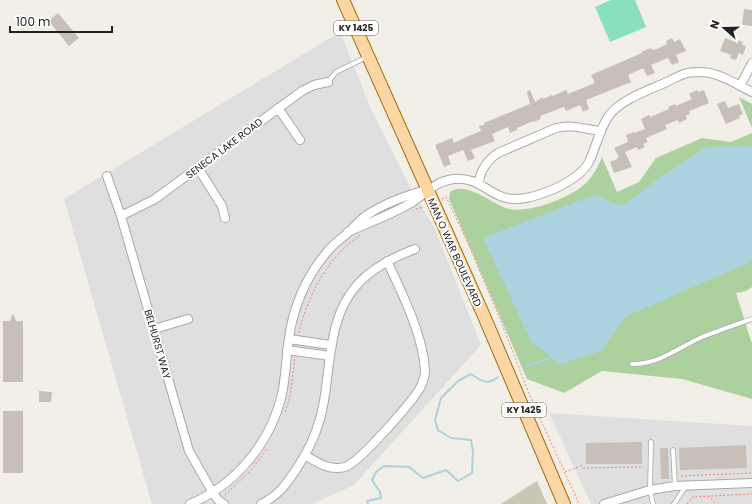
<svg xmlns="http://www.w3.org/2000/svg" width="752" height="504" font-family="Poppins,sans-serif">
<rect width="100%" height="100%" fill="#f2efe9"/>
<path fill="#e0dfdf" d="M340 32 372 111 409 185 435 229 481 345 354 485 312 504H152L64 199Z
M549 413 752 426V504H591Z"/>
<path fill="#c7c7b4" d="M537 481 547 504H501Z"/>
<path fill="#add19e" d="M739 97 752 104V128Z
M752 133V287L746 291 736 293 751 341 752 342V399L682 379 602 371 564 393 527 379 449 199 450 192C466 180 493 205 509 209 531 213 570 198 586 183 593 176 598 167 602 157L617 192 639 182 656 158 702 138 731 142Z"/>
<path fill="#88e0be" d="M611 0H635L646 27 610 42 595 7Z"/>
<path fill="#e2e2e2" d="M746 474V480L726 481V475Z
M718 475V481L687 482 686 477Z
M746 487V493L726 494 725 488Z
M720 488V494L698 495V489Z
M686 492 691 496 686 504H678Z"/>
<path fill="#aad3df" d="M752 146V260L748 263 625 317 601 351 561 364 532 343 483 238 594 195 622 206 668 172 707 147Z"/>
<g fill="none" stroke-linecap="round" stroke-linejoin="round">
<path stroke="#aad3df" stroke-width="2" d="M526 366 554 357
M368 504 367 501 381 498 380 492 372 480 376 472 384 466 409 467 423 478 446 470 458 481 472 473 473 452 471 440 451 438 438 430 435 420 441 398 458 381 471 374C482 381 487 386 498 377"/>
</g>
<path fill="#c7bfb8" d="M744 9 752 10V26L742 25Z
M58 13 79 38 69 46 49 21Z
M672 38 674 42 680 39 686 51 676 55 679 62 672 65 668 58 651 65 655 73 647 76 643 68 628 75 631 82 586 100 589 109 583 112 580 105 566 111 564 107 540 116 541 119 533 122V121L517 128V130L510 133 508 127 501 130 492 134 495 141 471 150 475 158 468 161 463 150 448 156 451 164 444 167 435 145 452 138 454 143 471 135 481 131 479 126 484 125V123L530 104 527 92 530 90 535 102 543 97V99L552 95 553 96 566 90 568 94 595 83 591 75 642 53 641 52 651 48 652 50 657 49 667 44 666 41Z
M725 38 735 42 737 40 743 42 742 45 746 46 743 55 739 53 736 60 730 58 731 55 720 51Z
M697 90 698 92 704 90 709 103 689 111 690 114 686 116 687 119 679 123 678 120 665 125 667 129 646 138 648 142 643 144 645 147 638 150 637 147 625 152 632 167 614 173 610 162 617 159V158L619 157 614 148 628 142 626 135 634 132V133L645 129 641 119 649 115 650 117 669 109 668 107 675 104 676 106 692 99 689 94Z
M725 101 728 108 739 104 743 114 739 116 740 118 726 124 717 104Z
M13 313 16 321H23V382H3V321H10Z
M39 391 52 392 51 402H39Z
M3 411H23V473H3Z
M642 442V464H586V443Z
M746 445 747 468 680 470 679 448Z
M660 448H668L669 479H661Z"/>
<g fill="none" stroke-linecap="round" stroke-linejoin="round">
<defs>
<path id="lane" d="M328 82 336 72 367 57
M632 364C657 365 678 348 700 338 717 331 735 325 752 319
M651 442 650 490 653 504
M673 450 675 486
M674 504 686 486"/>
<path id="street" d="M740 86 752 63
M278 108 300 140
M198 168 222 206 225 218
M107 176 121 216 189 451 213 493 218 500 224 504
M479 183C480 170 488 160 498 153L556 128C572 124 584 129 600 131
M121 216 155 199 302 91 314 85 328 82
M348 232C368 223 390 215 409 204 425 195 433 182 453 179 473 177 482 187 498 195 515 204 537 196 554 189 567 183 582 175 589 162 596 147 599 131 608 117 619 100 649 90 667 82 673 79 680 75 687 73 691 72 697 72 702 72 720 73 736 84 752 92
M154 329 188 319
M289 339 331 345
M287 350 330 356
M305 455C318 463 329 471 345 467 359 463 412 402 420 388 423 382 425 377 425 370 423 335 402 293 387 261
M190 504C236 485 271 442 282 394 287 370 286 346 292 322 298 297 310 272 327 252 333 244 342 238 349 232 354 227 359 221 364 217 381 205 402 197 422 191
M261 504C278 496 286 485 297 468 307 453 315 437 320 419 327 395 327 369 332 344 340 291 367 267 415 249
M604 504 650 490 675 486 752 483"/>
<path id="primary" d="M343 0 484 316 564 504"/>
</defs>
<use href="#lane" stroke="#a9a9a9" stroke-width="5.5"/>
<use href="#street" stroke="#a9a9a9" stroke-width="10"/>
<use href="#primary" stroke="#a06b00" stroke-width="14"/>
<path stroke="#fa8072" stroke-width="1" stroke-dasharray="2 2" stroke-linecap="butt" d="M442 199 446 197 467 241 500 319 530 396 579 504
M416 209 424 207
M299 333C307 296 329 255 362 234
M285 412 290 397 295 358
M583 468 644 467
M565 472 583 465
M681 476 752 473
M225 495 252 469 267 449
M708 496 716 504
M687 504 692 497 752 494"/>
<use href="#lane" stroke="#fff" stroke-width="4"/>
<use href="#street" stroke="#fff" stroke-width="8"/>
<use href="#primary" stroke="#fcd6a4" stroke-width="12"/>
</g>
<g text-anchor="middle" stroke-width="4" stroke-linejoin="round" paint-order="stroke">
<g fill="#fff" stroke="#646464" stroke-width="1">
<rect x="334" y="21" width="44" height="14" rx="3"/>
<rect x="502" y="403" width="44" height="14" rx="3"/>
</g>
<g font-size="9" font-weight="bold" fill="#222">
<text x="356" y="31">KY 1425</text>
<text x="524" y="413">KY 1425</text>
</g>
<g font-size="10" fill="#222" stroke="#fff">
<text transform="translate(224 148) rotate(-37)" y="4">SENECA LAKE ROAD</text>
<text transform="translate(455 252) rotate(66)" y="4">MAN O WAR BOULEVARD</text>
<text transform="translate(158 344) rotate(74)" y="4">BELHURST WAY</text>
</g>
</g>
<g transform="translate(724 28) rotate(290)" stroke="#ffffff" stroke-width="3" paint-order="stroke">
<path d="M0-3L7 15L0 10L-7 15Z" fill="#222222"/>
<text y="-6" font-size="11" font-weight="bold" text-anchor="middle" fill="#222222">N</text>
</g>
<path d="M10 26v6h102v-6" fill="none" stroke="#222222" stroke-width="2"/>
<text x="16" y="26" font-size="12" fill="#222222" stroke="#ffffff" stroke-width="3" paint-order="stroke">100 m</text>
</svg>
